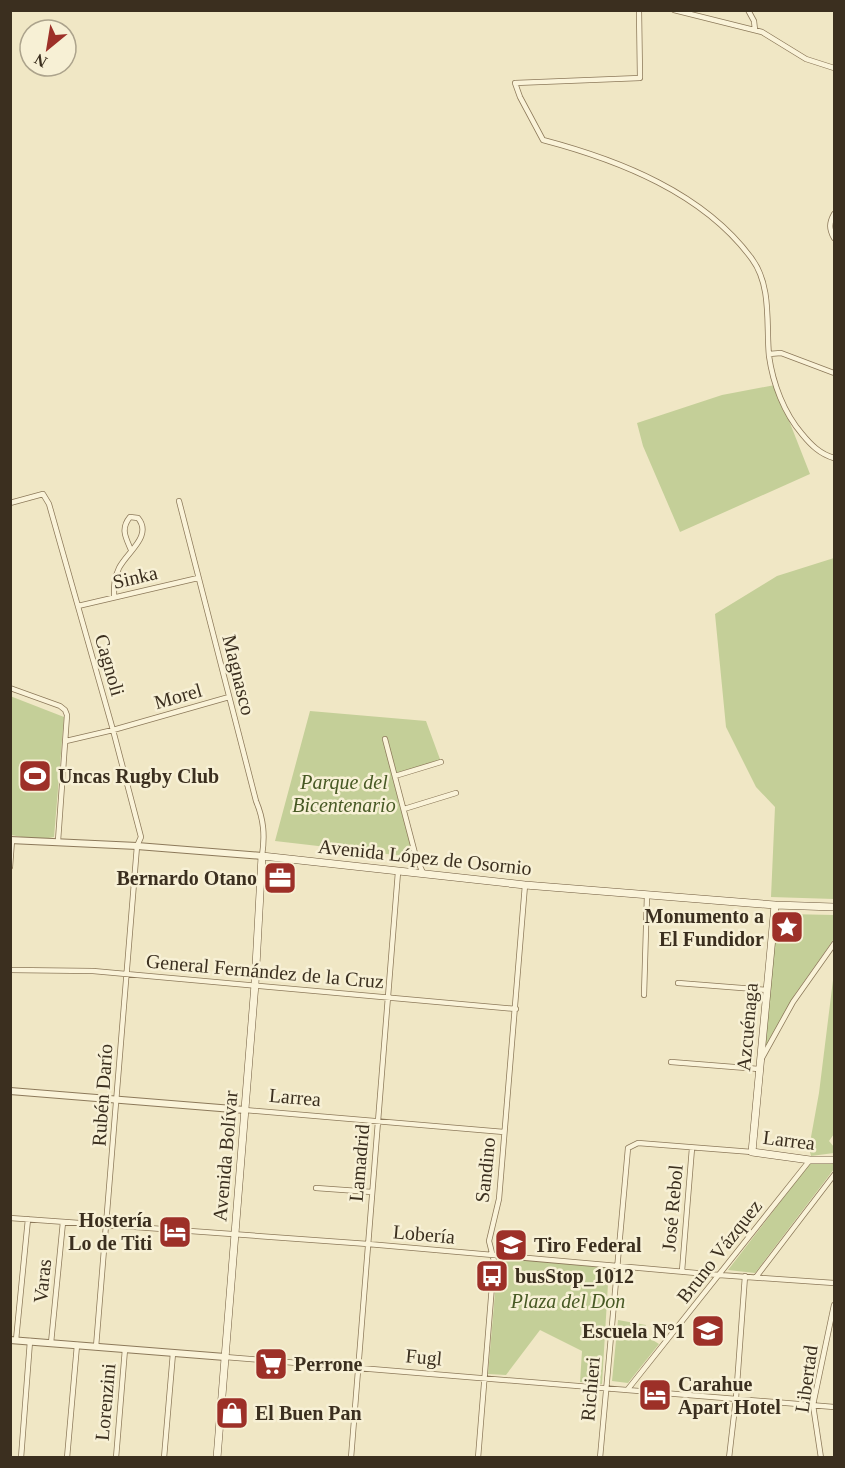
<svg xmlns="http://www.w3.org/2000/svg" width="845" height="1468" font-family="'Times New Roman',serif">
<rect width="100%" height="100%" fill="#f0e7c5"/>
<path fill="#c4cf98" d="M775 385 810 474 680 532 643 446 637 423 722 395Z
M834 558V899L771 897 775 807 756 787 726 727 715 614 777 576Z
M10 696 64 717 54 837 38 840 11 835Z
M310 711 426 721 441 762 395 777 413 857 275 841Z
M786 914 834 915V939L795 994 765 1051 776 924 780 917Z
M834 972V1134L829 1141 834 1147V1153L811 1156 809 1148 819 1093Z
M811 1162 834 1164V1169L755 1273 728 1270Z
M498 1258 609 1267 602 1384 580 1382 582 1351 540 1330 506 1375 488 1374Z
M618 1320 646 1325 643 1334 659 1344 628 1383 612 1381Z"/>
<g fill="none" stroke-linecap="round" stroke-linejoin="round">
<defs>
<path id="minor" d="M639 10 640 78 515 83 520 97 543 140C619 160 704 193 752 259 772 286 766 325 769 356 773 384 784 413 802 434 811 445 820 454 834 458
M674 10 762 32 806 59 834 68
M748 10 754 21 755 30
M834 214C829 223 829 229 834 238
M769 354 781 353 834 373
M179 501 256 801C264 820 265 836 262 856
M10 503 43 494 49 504 113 730 141 837 137 846 96 1347
M114 597C114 587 114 578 119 568 127 552 153 536 138 518L130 517C120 529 126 538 131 550
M78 606 198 578
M10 688 60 706 65 710 67 715 58 841
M385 739 416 857 423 873
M66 741 113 730 229 697
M395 776 441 762
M404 809 456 793
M10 867 12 840
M10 970 93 971 516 1009
M678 983 767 990
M644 995 647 895
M762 1058 793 1002 834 944
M671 1062 759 1069
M245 1110 504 1132
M316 1188 372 1192
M10 1218 368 1244 719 1275 834 1283
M682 1271 692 1148
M756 1277 834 1175
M16 1340 28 1219
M51 1343 63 1222
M225 1357 834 1407
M628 1389 810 1160
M21 1458 30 1341
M67 1458 77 1345
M116 1458 125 1349
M164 1458 173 1353
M351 1458 398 872
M478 1458 494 1261 489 1241 499 1199 525 885
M600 1458 628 1148 638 1143 752 1152
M729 1458 736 1398 745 1276
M821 1458 813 1405 834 1305"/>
<path id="tertiary" d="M10 840 137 846 262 856
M10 1091 245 1110
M10 1340 225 1357"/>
<path id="secondary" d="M775 905 752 1152 810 1160H834
M217 1458 255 984 262 856 525 885 775 905 834 907"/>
</defs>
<use href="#minor" stroke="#8c795a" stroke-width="6"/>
<use href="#tertiary" stroke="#8c795a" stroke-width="8"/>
<use href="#secondary" stroke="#6e593d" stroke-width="8"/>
<use href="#minor" stroke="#faf3d9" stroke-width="4.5"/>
<use href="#tertiary" stroke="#faf3d9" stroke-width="6"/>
<use href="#secondary" stroke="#faf3d9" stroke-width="7"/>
</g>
<defs>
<symbol id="stadium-square" viewBox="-11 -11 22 22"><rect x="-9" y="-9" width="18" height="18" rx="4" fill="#9d3028" stroke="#f7f0d5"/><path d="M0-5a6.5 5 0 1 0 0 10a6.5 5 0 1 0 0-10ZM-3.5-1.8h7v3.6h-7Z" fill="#fff"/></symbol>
<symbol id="office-square" viewBox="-11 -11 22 22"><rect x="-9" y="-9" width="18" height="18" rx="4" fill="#9d3028" stroke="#f7f0d5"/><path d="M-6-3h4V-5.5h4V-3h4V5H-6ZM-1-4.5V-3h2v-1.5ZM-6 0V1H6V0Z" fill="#fff"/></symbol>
<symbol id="sight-square" viewBox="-11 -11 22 22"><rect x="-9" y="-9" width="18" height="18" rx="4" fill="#9d3028" stroke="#f7f0d5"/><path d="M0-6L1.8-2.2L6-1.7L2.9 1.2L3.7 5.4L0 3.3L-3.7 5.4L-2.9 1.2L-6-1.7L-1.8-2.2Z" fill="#fff"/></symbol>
<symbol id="hotel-square" viewBox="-11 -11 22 22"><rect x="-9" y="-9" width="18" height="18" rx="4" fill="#9d3028" stroke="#f7f0d5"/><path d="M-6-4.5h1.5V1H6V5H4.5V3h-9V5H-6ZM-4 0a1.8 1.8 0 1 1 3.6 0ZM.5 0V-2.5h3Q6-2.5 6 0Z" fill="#fff"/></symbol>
<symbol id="school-square" viewBox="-11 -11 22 22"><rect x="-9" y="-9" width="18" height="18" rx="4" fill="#9d3028" stroke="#f7f0d5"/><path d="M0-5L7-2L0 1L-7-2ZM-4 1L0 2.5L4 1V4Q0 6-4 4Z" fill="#fff"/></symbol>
<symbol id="bus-square" viewBox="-11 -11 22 22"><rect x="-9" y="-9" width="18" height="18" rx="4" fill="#9d3028" stroke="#f7f0d5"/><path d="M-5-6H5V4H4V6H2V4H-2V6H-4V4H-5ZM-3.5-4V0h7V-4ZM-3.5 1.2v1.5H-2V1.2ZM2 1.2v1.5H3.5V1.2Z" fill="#fff"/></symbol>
<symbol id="supermarket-square" viewBox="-11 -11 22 22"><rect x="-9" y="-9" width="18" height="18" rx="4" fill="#9d3028" stroke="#f7f0d5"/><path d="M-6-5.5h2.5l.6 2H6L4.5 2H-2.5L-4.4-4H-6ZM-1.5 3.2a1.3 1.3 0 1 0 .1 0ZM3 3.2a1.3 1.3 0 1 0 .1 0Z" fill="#fff"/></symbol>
<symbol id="shop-square" viewBox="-11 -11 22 22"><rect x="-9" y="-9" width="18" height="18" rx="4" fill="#9d3028" stroke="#f7f0d5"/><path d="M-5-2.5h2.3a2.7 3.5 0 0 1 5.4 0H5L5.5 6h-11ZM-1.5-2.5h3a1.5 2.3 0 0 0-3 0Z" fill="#fff"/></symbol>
</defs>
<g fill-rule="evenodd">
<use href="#stadium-square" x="16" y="757" width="38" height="38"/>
<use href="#office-square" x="261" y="859" width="38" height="38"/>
<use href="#sight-square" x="768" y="908" width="38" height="38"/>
<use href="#hotel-square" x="156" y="1213" width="38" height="38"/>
<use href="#school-square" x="492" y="1226" width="38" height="38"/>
<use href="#bus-square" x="473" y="1257" width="38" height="38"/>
<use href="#school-square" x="689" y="1312" width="38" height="38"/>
<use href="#supermarket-square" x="252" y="1345" width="38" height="38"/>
<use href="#hotel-square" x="636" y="1376" width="38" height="38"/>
<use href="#shop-square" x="213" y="1394" width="38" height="38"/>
</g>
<g text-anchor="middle" stroke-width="5" stroke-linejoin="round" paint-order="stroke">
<g font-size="20" fill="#3b2f1f" stroke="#f7f0d5">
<text transform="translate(135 577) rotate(-13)" y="7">Sinka</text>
<text transform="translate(110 665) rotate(74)" y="7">Cagnoli</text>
<text transform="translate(239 675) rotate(76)" y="7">Magnasco</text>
<text transform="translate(178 696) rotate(-16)" y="7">Morel</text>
<text transform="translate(425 857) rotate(6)" y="7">Avenida López de Osornio</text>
<text transform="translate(265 971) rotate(5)" y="7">General Fernández de la Cruz</text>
<text transform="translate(747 1027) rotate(-85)" y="7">Azcuénaga</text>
<text transform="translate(102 1095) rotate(-86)" y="7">Rubén Darío</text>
<text transform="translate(295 1097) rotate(5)" y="7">Larrea</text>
<text transform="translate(789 1140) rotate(7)" y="7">Larrea</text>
<text transform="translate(225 1156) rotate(-85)" y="7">Avenida Bolívar</text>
<text transform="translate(359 1163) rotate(-85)" y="7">Lamadrid</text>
<text transform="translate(485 1170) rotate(-84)" y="7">Sandino</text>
<text transform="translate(672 1208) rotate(-85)" y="7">José Rebol</text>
<text transform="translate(424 1234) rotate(5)" y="7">Lobería</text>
<text transform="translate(719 1251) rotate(-52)" y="7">Bruno Vázquez</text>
<text transform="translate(42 1281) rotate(-84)" y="7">Varas</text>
<text transform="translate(424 1357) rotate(5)" y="7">Fugl</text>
<text transform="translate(806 1379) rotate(-82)" y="7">Libertad</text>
<text transform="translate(590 1389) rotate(-85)" y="7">Richieri</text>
<text transform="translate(105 1402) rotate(-85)" y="7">Lorenzini</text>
</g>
<g font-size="20" font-weight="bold" fill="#3b2f1f" stroke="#f7f0d5" text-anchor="start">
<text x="58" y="783">Uncas Rugby Club</text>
<text x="257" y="885" text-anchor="end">Bernardo Otano</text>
<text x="764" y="923" text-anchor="end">Monumento a<tspan x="764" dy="23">El Fundidor</tspan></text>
<text x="152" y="1227" text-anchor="end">Hostería<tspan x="152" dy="23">Lo de Titi</tspan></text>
<text x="534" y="1252">Tiro Federal</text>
<text x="515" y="1283">busStop_1012</text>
<text x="685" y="1338" text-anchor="end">Escuela N°1</text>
<text x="294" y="1371">Perrone</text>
<text x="678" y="1391">Carahue<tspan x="678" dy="23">Apart Hotel</tspan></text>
<text x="255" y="1420">El Buen Pan</text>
</g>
<g font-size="20" font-style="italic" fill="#475924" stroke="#f7f0d5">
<text x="344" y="789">Parque del<tspan x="344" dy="23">Bicentenario</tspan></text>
<text x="568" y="1308">Plaza del Don</text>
</g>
</g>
<rect width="845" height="1468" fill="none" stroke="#3b2f1f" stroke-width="24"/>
<g transform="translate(48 48) rotate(210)"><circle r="28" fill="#f7f0d5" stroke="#aca38c" stroke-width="1.5"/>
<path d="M0-4.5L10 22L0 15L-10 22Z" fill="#9d3028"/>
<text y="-9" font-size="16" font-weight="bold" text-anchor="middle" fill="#3b2f1f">N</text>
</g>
</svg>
